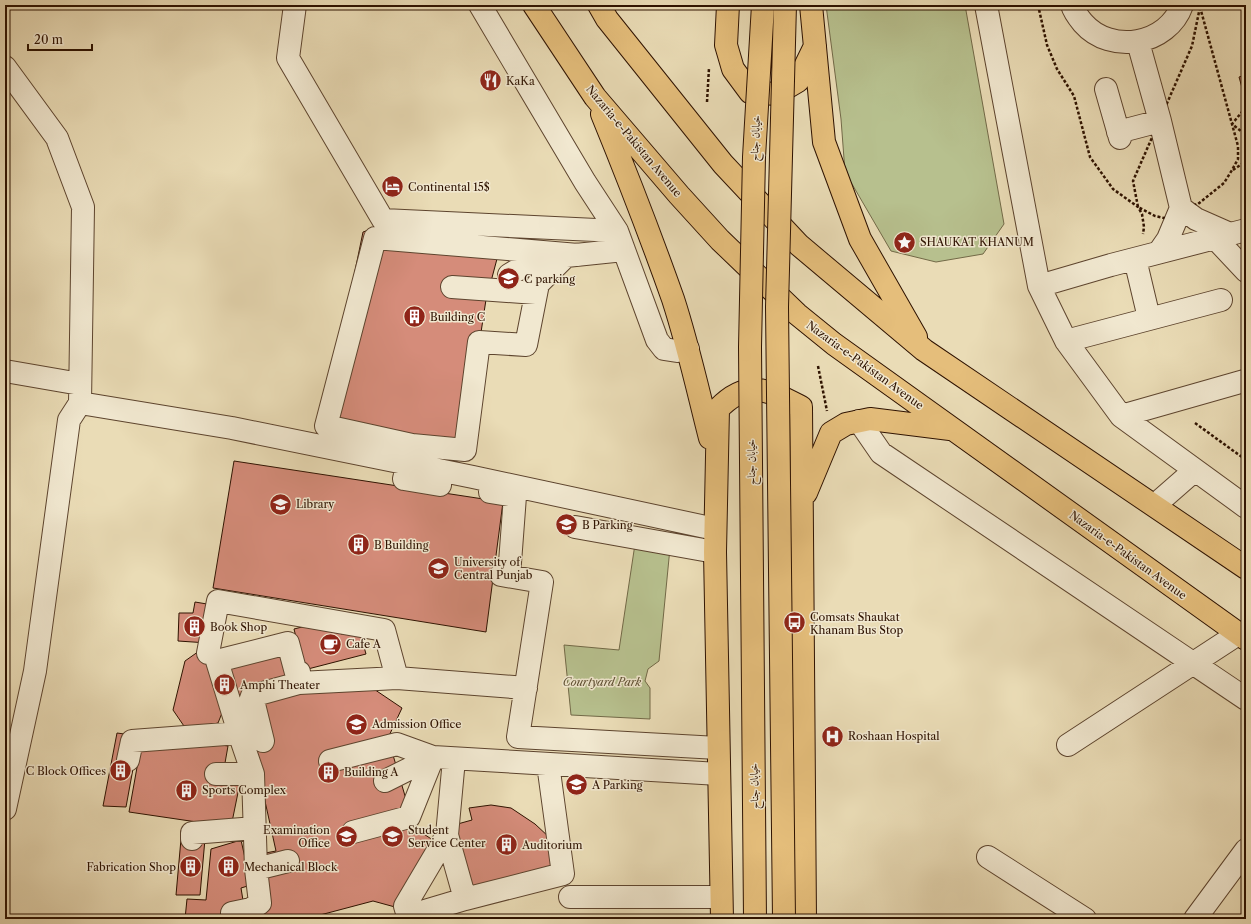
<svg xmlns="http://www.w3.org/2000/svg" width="1251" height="924" font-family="'Libre Caslon Text',Amiri,serif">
<rect width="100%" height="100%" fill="#eadcb6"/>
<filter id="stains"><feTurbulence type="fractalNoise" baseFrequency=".005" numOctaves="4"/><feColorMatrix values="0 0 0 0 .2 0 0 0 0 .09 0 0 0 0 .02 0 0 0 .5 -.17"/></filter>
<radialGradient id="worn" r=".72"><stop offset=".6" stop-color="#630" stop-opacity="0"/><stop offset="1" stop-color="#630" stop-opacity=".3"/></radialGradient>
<path fill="#b7c08e" stroke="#726947" d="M826 5H965L1004 224 983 254 936 262 891 251 845 172 841 119Z
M635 544 670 548 659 661 648 669 645 681 650 688V719L571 715 564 645 619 650Z"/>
<path fill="#d58c7a" stroke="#2e1200" d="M1246 75V102L1239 77Z
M383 225 502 240 489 289 487 293 464 444 324 422 363 232Z
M234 461 503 502 486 632 213 588Z
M195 602 213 605 208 643 178 641 179 613H193Z
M318 623 338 624 341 634 359 629 366 654 304 670 294 629Z
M280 647 288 680 222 713 218 723 186 729 173 710 185 661 202 649 209 663Z
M356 677 402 708 388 738 408 806 404 821 442 846 395 907 373 901 305 919H256L260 854 276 851 246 715 258 698Z
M117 733 139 736 126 807 103 806Z
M143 734 228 746 225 763 243 768 231 827 129 812Z
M491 805 511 808 535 824 550 838 563 864 470 889 454 825 472 820 469 808Z
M181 839H205L200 895H176Z
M241 840 251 885 241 888 246 919H185L187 899 206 900 211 849Z"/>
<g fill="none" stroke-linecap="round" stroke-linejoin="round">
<defs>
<path id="minor" d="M295 5 288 58 383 220 617 231
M480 5 585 182 617 231 657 340 664 349 677 351 688 349
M986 5 1039 286 1066 341 1121 416 1246 507
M1072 5C1074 12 1078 17 1083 23 1111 55 1168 45 1182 5
M1138 42 1160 121 1181 208 1168 239 1159 252
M5 67 57 138 83 207 80 403 69 420 35 671 5 809
M1106 89 1120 138
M1118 132 1160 121
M1181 208 1196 219 1230 234
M1215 238 1246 271
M578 255 375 238 326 426 412 445 465 450 479 342 526 345 538 284 566 256 624 250
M1135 259 1149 318
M509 275 537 258 553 257
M1039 286 1111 265 1246 230
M452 287 536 293
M1066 341 1221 300
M5 371 80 384
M80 403 232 428 473 477 715 529
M1121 416 1244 381 1246 382
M859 421 881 453 1246 699
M411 451 404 479 440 485
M490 492 515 496 509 576
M1155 505 1195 470
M575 527 715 552
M501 575 542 582 518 737 718 748
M208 653 218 601 384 630 397 678 526 688
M299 683 397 678
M252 696 299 683 296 673 299 672
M239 733 217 661 288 643 296 673
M239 733 252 696 263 741
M1068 745 1238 634
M454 759 447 835 465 899 563 874 548 764
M128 760 132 741 239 733 253 774
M330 761 397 744 433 757 719 774
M216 774H253L256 869
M385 781 433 757
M353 832 409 817 433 757
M447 835 405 906 408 916 465 899
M192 839V833L255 828
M988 857 1085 919
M570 897H721
M251 909 260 903 256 869 288 861
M232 913 251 909 253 919
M1195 919 1246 850"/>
<path id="major" d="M534 5 595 97 679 195 720 240 797 314 834 344 1246 639
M599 5 607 19 723 164 799 245 924 350 1246 568
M728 5 726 45 733 69 750 92 776 94 798 81 815 46
M811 5 824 142 860 239 916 337
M602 114C627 175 651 237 673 299 688 345 698 391 710 438
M806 493 831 433 846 424 870 419 950 429
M722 919 715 552 718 409C748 378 768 390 801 407L805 919"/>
</defs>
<use href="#minor" stroke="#5d442e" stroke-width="24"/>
<use href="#major" stroke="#2e1200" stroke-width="24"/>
<path stroke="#2e1200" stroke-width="2.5" stroke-dasharray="3 2" stroke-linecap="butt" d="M1038 5 1047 45 1057 69 1074 96 1090 157 1113 189 1138 207 1142 214 1144 227 1143 234
M1200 7 1238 146V159L1232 170 1224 183 1198 204 1181 208 1171 217 1164 218 1155 216 1138 207 1133 181 1192 46Z
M707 102 709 68
M1246 107 1232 124 1246 135
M1233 170 1246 161
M818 366 827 411
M1195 423 1246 460"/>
<use href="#minor" stroke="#f1e8d0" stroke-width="22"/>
<use href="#major" stroke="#e5be7b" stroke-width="22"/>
<defs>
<path id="major-bridge" d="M755 919 750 347 754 157 763 5
M784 919 777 307 785 5"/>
</defs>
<use href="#major-bridge" stroke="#2e1200" stroke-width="24" stroke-linecap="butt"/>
<use href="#major-bridge" stroke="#e5be7b" stroke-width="22"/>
</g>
<defs>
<symbol id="restaurant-disc" viewBox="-11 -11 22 22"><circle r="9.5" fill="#8f2418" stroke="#f1e8d0"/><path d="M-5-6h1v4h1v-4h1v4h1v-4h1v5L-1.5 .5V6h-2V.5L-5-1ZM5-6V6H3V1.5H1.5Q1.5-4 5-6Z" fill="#fff"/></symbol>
<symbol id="hotel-disc" viewBox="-11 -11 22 22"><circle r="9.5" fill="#8f2418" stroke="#f1e8d0"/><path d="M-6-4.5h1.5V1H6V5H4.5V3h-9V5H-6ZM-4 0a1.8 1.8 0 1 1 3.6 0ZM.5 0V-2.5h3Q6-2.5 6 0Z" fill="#fff"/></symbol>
<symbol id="sight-disc" viewBox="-11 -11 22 22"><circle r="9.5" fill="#8f2418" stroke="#f1e8d0"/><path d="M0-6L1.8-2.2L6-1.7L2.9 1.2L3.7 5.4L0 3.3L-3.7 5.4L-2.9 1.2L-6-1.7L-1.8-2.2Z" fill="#fff"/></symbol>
<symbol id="university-disc" viewBox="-11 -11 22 22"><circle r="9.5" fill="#8f2418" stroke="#f1e8d0"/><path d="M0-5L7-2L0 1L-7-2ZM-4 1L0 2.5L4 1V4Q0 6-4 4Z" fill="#fff"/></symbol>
<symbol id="building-disc" viewBox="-11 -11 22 22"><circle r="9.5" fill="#8f2418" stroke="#f1e8d0"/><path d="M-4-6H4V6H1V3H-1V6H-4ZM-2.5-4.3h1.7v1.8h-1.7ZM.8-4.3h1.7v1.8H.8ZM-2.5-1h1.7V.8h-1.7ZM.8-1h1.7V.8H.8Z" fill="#fff"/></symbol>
<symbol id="bus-disc" viewBox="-11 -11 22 22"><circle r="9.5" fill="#8f2418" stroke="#f1e8d0"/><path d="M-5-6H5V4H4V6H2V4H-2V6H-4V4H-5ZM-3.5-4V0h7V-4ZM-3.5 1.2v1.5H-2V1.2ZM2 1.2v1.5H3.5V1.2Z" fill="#fff"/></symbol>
<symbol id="cafe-disc" viewBox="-11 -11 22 22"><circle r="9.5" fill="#8f2418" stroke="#f1e8d0"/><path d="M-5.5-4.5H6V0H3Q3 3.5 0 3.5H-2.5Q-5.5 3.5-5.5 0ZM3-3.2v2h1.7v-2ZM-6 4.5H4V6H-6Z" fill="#fff"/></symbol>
<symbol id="hospital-disc" viewBox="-11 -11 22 22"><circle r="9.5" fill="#8f2418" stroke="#f1e8d0"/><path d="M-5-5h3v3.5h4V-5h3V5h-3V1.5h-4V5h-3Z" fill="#fff"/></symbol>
</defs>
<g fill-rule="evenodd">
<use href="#restaurant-disc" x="478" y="68" width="25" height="25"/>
<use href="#hotel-disc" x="380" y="174" width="25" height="25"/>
<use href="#sight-disc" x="892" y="230" width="25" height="25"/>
<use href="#university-disc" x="496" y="266" width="25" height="25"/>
<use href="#building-disc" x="402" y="304" width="25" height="25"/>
<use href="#university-disc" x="268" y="492" width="25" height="25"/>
<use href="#university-disc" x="554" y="512" width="25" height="25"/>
<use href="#building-disc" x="346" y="532" width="25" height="25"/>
<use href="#university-disc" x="426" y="556" width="25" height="25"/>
<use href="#bus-disc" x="782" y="610" width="25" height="25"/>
<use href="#building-disc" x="182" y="614" width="25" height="25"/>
<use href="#cafe-disc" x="318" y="632" width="25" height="25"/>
<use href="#building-disc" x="212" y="672" width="25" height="25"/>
<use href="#university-disc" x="344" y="712" width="25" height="25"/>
<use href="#hospital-disc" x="820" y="724" width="25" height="25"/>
<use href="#building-disc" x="108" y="758" width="25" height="25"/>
<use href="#building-disc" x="316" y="760" width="25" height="25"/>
<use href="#university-disc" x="564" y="772" width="25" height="25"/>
<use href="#building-disc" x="174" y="778" width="25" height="25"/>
<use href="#university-disc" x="334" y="824" width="25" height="25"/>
<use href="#university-disc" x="380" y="824" width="25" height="25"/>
<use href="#building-disc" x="494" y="832" width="25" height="25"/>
<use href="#building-disc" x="178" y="854" width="25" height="25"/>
<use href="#building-disc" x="216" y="854" width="25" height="25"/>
</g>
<g text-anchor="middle" stroke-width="3" stroke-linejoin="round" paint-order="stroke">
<g font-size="11" fill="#2e1200" stroke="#f1e8d0" text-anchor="start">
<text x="506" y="85">KaKa</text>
<text x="408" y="191">Continental 15$</text>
<text x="920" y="246">SHAUKAT KHANUM</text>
<text x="524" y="283">C parking</text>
<text x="430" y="321">Building C</text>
<text x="296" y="508">Library</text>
<text x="582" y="529">B Parking</text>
<text x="374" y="549">B Building</text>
<text x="454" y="566">University of<tspan x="454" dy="13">Central Punjab</tspan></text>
<text x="810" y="621">Comsats Shaukat<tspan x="810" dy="13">Khanam Bus Stop</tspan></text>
<text x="210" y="631">Book Shop</text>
<text x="346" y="648">Cafe A</text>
<text x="240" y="689">Amphi Theater</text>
<text x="372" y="728">Admission Office</text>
<text x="848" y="740">Roshaan Hospital</text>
<text x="106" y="775" text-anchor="end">C Block Offices</text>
<text x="344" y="776">Building A</text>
<text x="592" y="789">A Parking</text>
<text x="202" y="794">Sports Complex</text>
<text x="330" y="834" text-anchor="end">Examination<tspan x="330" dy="13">Office</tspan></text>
<text x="408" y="834">Student<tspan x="408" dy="13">Service Center</tspan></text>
<text x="522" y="849">Auditorium</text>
<text x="176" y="871" text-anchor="end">Fabrication Shop</text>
<text x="244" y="871">Mechanical Block</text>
</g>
<g font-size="11" fill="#2e1200" stroke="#f1e8d0">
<text transform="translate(755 138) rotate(-87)" y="4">خیابان جناح</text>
<text transform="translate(634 141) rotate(50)" y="4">Nazaria-e-Pakistan Avenue</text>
<text transform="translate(865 365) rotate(36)" y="4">Nazaria-e-Pakistan Avenue</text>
<text transform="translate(751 462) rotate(-90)" y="4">خیابان جناح</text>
<text transform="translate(1128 555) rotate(36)" y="4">Nazaria-e-Pakistan Avenue</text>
<text transform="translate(754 786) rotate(-91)" y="4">خیابان جناح</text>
</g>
<g font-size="11" font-style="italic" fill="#5e4f32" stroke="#f1e8d0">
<text x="602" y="686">Courtyard Park</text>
</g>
</g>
<rect width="1251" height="924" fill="none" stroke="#eadcb6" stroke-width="20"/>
<rect x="6" y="6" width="1239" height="912" fill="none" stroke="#2e1200" stroke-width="2"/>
<rect x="10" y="10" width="1231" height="904" fill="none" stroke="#2e1200"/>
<path d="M28 44v6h64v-6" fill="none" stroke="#2e1200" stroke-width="2"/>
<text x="34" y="44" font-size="12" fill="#2e1200" stroke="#f1e8d0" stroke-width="3" paint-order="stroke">20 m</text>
<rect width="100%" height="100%" filter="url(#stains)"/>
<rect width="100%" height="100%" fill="url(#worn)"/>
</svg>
